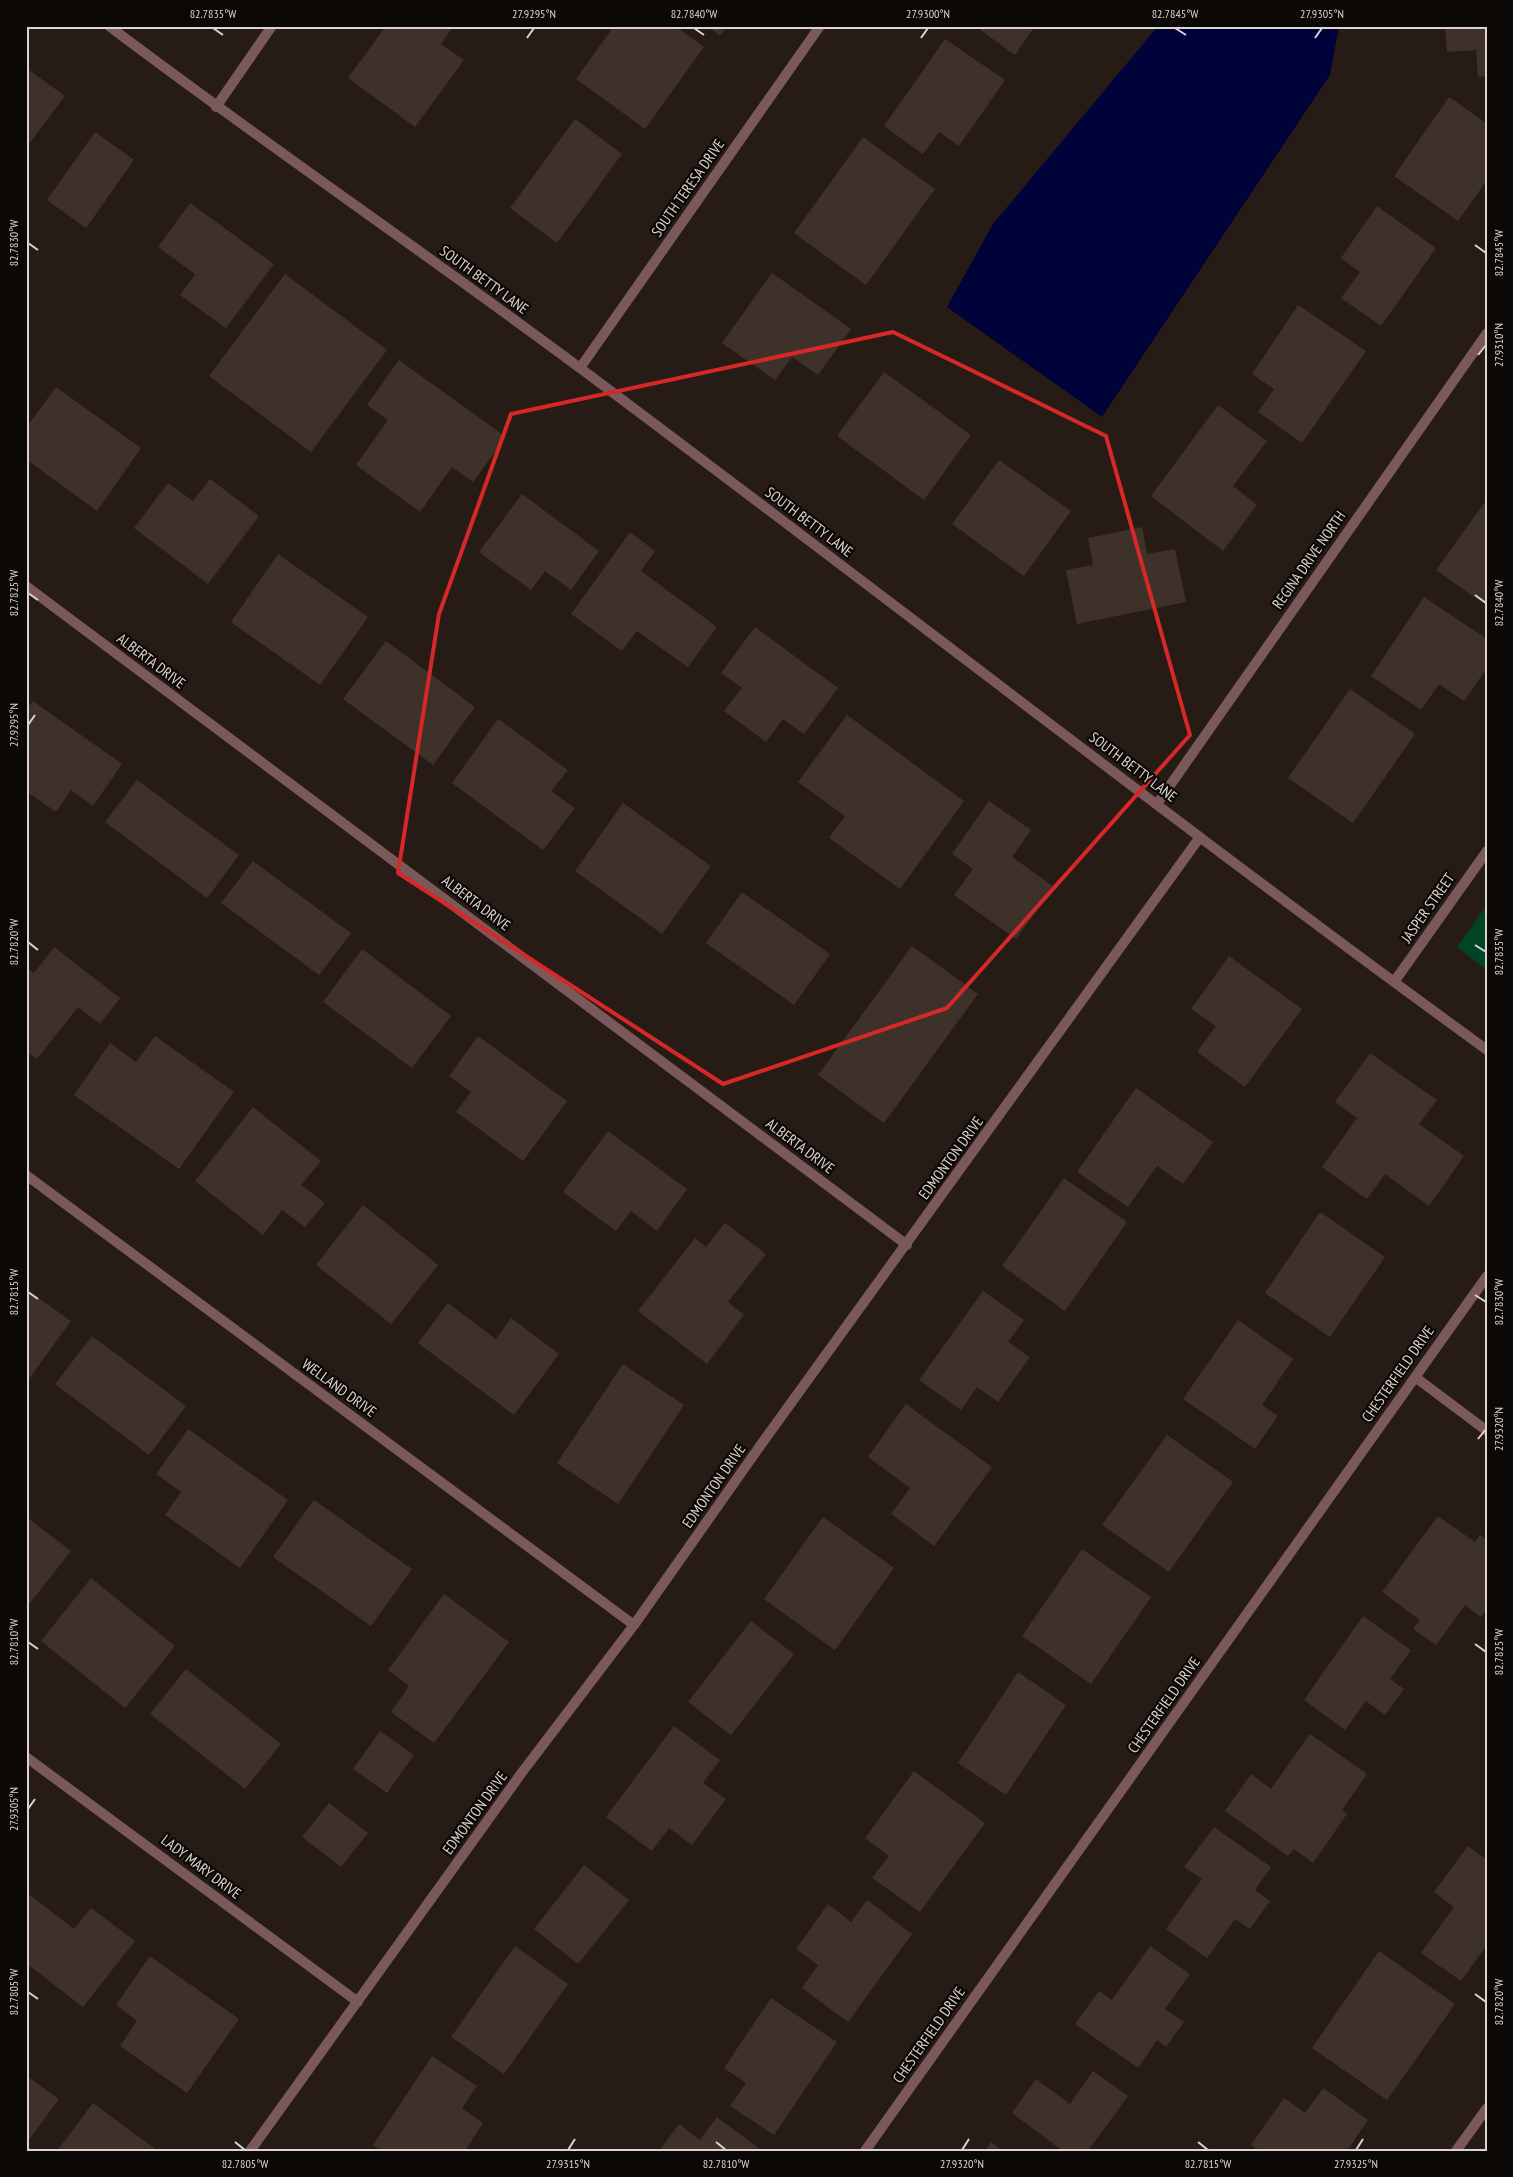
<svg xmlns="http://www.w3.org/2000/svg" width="1513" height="2177" font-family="'PT Sans Narrow',sans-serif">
<rect width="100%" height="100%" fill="#271c15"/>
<path fill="#004426" d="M1487 905V970L1457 947Z"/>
<path fill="#00033a" d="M1158 26H1339L1330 75 1102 417 947 307 993 224Z"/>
<path fill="#3d312a" d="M386 26H453L441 44 464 60 415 127 348 78Z
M614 26H675L704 47 645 129 576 79Z
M707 26H727L720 36Z
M975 26H1035L1015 55Z
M1445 26H1487V76L1478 77 1476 50 1447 52Z
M945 39 1005 80 959 146 939 132 923 154 884 126Z
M26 68 65 96 26 148Z
M1449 97 1487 124V180L1458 221 1394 176Z
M575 119 622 154 557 243 510 208Z
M95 132 134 160 86 228 47 200Z
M863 137 935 189 866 285 794 233Z
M190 203 274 264 226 328 180 295 195 274 158 247Z
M1377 206 1436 248 1381 326 1341 298 1360 272 1341 258Z
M772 273 851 329 818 375 792 357 775 380 722 343Z
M285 274 387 350 311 452 209 376Z
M1298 305 1366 351 1302 443 1258 412 1274 389 1252 374Z
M399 360 506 437 473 482 452 467 420 512 356 465 388 420 367 405Z
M884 372 971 435 924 500 837 436Z
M56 387 141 448 97 511 26 459V428Z
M1218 405 1267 441 1233 486 1257 505 1223 551 1151 496Z
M999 460 1071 511 1024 576 952 524Z
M210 479 259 516 208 584 134 528 168 483 193 501Z
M522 494 599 551 571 590 545 571 531 590 479 552Z
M1487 499V606L1436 570Z
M1142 527 1147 554 1175 549 1186 602 1077 624 1066 570 1093 565 1088 538Z
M630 532 655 551 641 571 717 627 688 667 637 631 622 651 571 614Z
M278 554 368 617 320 685 231 622Z
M1424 597 1487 639V668L1464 701 1439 684 1421 710 1371 676Z
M755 627 838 688 804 734 783 719 766 742 724 711 742 688 721 673Z
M386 641 475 707 433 765 343 699Z
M1350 689 1415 734 1353 823 1288 778Z
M33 701 122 764 93 806 71 790 56 812 26 791V710Z
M847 715 964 801 900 889 829 838 845 816 798 782Z
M498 719 568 770 551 791 575 808 543 850 452 783Z
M137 780 239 855 207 898 105 822Z
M989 801 1031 830 1012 857 1054 887 1016 939 954 895 973 869 952 854Z
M623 803 711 866 662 934 575 871Z
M253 861 351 933 319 975 221 903Z
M742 892 830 954 794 1005 706 943Z
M912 946 978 994 884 1123 818 1075Z
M54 947 120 998 100 1024 78 1007 37 1059 26 1051V967L34 973Z
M362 949 451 1016 412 1068 323 1002Z
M1229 956 1302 1009 1245 1087 1197 1052 1216 1026 1191 1009Z
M155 1036 234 1092 179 1169 74 1095 110 1043 136 1062Z
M478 1036 567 1101 523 1161 456 1112 471 1092 449 1076Z
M1370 1053 1437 1100 1419 1124 1464 1156 1429 1206 1385 1174 1367 1199 1322 1167 1357 1118 1335 1102Z
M1136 1088 1213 1142 1183 1184 1157 1166 1128 1207 1077 1172Z
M253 1107 321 1161 301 1185 325 1203 305 1227 282 1210 263 1235 195 1181Z
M608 1131 687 1189 657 1231 631 1211 616 1231 563 1192Z
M1064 1178 1127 1222 1065 1311 1002 1266Z
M363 1205 438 1265 391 1324 316 1265Z
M1320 1212 1385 1257 1330 1337 1265 1293Z
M725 1223 766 1254 728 1302 744 1315 707 1364 638 1311 695 1238 706 1247Z
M26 1289 71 1321 26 1383Z
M983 1291 1024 1320 1008 1342 1030 1357 998 1402 977 1387 961 1410 919 1380Z
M448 1303 496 1339 511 1318 559 1354 514 1415 418 1343Z
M1238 1320 1293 1359 1262 1405 1278 1416 1255 1449 1183 1399Z
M92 1336 186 1406 149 1455 55 1384Z
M623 1364 684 1405 618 1504 557 1463Z
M906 1404 992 1467 934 1546 891 1514 910 1488 868 1457Z
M188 1429 288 1500 240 1568 165 1515 181 1492 156 1474Z
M1167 1435 1233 1482 1169 1572 1102 1525Z
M314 1500 412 1569 371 1626 273 1557Z
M1438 1516 1475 1542 1480 1535 1487 1540V1609L1481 1617 1465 1605 1436 1645 1413 1629 1420 1620 1382 1592Z
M823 1517 894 1568 835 1650 764 1599Z
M29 1519 71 1551 26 1608V1522Z
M1082 1549 1151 1597 1091 1684 1022 1636Z
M91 1578 175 1646 125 1708 41 1641Z
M444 1594 509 1642 434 1743 391 1712 409 1686 388 1670Z
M1363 1616 1411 1650 1390 1679 1404 1689 1385 1715 1366 1701 1345 1730 1304 1700Z
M751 1621 794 1654 731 1735 688 1702Z
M186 1669 281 1744 245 1789 150 1714Z
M1018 1672 1066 1705 1006 1795 958 1763Z
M674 1726 720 1760 703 1783 726 1799 692 1845 669 1828 652 1851 606 1817Z
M380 1731 414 1755 387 1793 353 1769Z
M1310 1734 1367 1774 1342 1810 1347 1814 1313 1863 1294 1849 1288 1856 1225 1811 1251 1774 1271 1789Z
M914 1771 985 1823 920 1912 872 1878 889 1856 865 1838Z
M329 1803 368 1833 341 1867 302 1837Z
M1214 1827 1271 1867 1255 1890 1270 1901 1250 1929 1235 1919 1207 1958 1166 1929 1202 1879 1184 1867Z
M1468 1846 1487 1860V1945L1461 1981 1421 1953 1454 1907 1434 1892Z
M584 1865 629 1900 578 1964 534 1929Z
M30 1895 74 1929 91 1908 135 1941 83 2007 26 1963V1900Z
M867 1900 912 1934 848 2022 802 1988 818 1965 796 1949 828 1904 851 1922Z
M515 1946 568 1984 504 2074 451 2037Z
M1150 1946 1190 1974 1165 2009 1184 2022 1166 2047 1157 2040 1138 2068 1075 2024 1099 1991 1112 2000Z
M1379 1951 1455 2004 1387 2100 1312 2048Z
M150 1956 239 2019 187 2093 120 2046 137 2021 116 2005Z
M771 1998 837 2042 774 2135 730 2106 746 2083 724 2068Z
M432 2056 477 2086 462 2108 483 2123 465 2151H381L373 2145Z
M1093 2071 1128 2096 1088 2151H1063L1012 2113 1036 2079 1070 2104Z
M26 2075 59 2099 26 2144Z
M1323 2088 1368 2120 1347 2151H1259L1251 2145 1284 2098 1305 2113Z
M93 2103 158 2151H57Z
M717 2117 760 2149 758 2151H659L679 2124 700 2140Z
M991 2142 1003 2151H985Z"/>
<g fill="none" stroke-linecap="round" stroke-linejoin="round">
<path stroke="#7b5859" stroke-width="10" d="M109 26C265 144 427 254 584 371 885 596 1182 828 1487 1050
M216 107 272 26
M580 368 820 26
M26 586 907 1245
M1157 804 1487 333
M1394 982 1487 851
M26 1175 634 1625
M1415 1377 1487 1431
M26 1757 358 2002
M250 2151 523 1771 634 1625 765 1439 1200 837
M865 2151 1487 1276
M1456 2151 1487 2108"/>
</g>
<path fill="none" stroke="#d62828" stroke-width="4" stroke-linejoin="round" d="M893 332 1106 436 1190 735 947 1008 723 1084 398 873 439 614 511 414Z"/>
<path fill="none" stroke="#dcd4d0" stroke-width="2" d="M213 28 223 35M694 28 704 35M1175 28 1186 35M527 38 534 28M921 38 928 28M1315 38 1322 28M28 243 38 250M1475 245 1486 253M1478 355 1486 345M28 593 38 600M1475 595 1486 603M28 725 35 715M28 942 38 950M1475 945 1486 952M28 1292 38 1299M1475 1295 1486 1302M1478 1439 1486 1429M28 1642 38 1649M1475 1644 1486 1652M28 1809 35 1799M28 1992 38 1999M1475 1994 1486 2002M235 2142 245 2150M716 2142 726 2150M1198 2142 1208 2150M568 2150 575 2139M962 2150 969 2139M1356 2150 1363 2139"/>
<g text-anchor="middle" stroke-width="4.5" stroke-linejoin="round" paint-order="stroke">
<g font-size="15" fill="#dcd4d0" stroke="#0c0805">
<text transform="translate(688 188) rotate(-55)" y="5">SOUTH TERESA DRIVE</text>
<text transform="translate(484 280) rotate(36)" y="5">SOUTH BETTY LANE</text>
<text transform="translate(809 522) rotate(37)" y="5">SOUTH BETTY LANE</text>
<text transform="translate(1309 560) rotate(-55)" y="5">REGINA DRIVE NORTH</text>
<text transform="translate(151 661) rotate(37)" y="5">ALBERTA DRIVE</text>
<text transform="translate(1133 767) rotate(37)" y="5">SOUTH BETTY LANE</text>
<text transform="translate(476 903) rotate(37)" y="5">ALBERTA DRIVE</text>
<text transform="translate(1428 908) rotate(-55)" y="5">JASPER STREET</text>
<text transform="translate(800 1146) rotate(37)" y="5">ALBERTA DRIVE</text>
<text transform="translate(951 1158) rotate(-54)" y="5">EDMONTON DRIVE</text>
<text transform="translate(1398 1374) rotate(-55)" y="5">CHESTERFIELD DRIVE</text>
<text transform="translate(339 1388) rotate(36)" y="5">WELLAND DRIVE</text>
<text transform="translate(714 1486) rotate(-55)" y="5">EDMONTON DRIVE</text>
<text transform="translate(1164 1705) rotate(-55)" y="5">CHESTERFIELD DRIVE</text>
<text transform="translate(475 1813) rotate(-54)" y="5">EDMONTON DRIVE</text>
<text transform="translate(201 1867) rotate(37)" y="5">LADY MARY DRIVE</text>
<text transform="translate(929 2035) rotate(-55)" y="5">CHESTERFIELD DRIVE</text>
</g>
</g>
<rect width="1513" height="2177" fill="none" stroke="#0c0805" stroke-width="55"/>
<rect x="28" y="28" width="1458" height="2122" fill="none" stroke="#dcd4d0" stroke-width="2"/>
<g font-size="12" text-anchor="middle" fill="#dcd4d0">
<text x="213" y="18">82.7835°W</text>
<text x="534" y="18">27.9295°N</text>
<text x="694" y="18">82.7840°W</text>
<text x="928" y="18">27.9300°N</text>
<text x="1175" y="18">82.7845°W</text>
<text x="1322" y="18">27.9305°N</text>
<text transform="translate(14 243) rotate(-90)" y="4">82.7830°W</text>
<text transform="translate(1499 253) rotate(-90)" y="4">82.7845°W</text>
<text transform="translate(1499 345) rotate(-90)" y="4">27.9310°N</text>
<text transform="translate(14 593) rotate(-90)" y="4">82.7825°W</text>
<text transform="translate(1499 603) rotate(-90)" y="4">82.7840°W</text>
<text transform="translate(14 725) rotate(-90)" y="4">27.9295°N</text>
<text transform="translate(14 942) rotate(-90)" y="4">82.7820°W</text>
<text transform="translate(1499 952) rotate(-90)" y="4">82.7835°W</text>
<text transform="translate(14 1292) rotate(-90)" y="4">82.7815°W</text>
<text transform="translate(1499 1302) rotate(-90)" y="4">82.7830°W</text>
<text transform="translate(1499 1429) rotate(-90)" y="4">27.9320°N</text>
<text transform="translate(14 1642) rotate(-90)" y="4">82.7810°W</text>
<text transform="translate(1499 1652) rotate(-90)" y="4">82.7825°W</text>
<text transform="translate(14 1809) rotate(-90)" y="4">27.9305°N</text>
<text transform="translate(14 1992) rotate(-90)" y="4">82.7805°W</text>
<text transform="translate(1499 2002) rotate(-90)" y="4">82.7820°W</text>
<text x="245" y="2168">82.7805°W</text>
<text x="568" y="2168">27.9315°N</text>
<text x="726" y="2168">82.7810°W</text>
<text x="962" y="2168">27.9320°N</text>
<text x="1208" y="2168">82.7815°W</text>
<text x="1356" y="2168">27.9325°N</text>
</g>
</svg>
